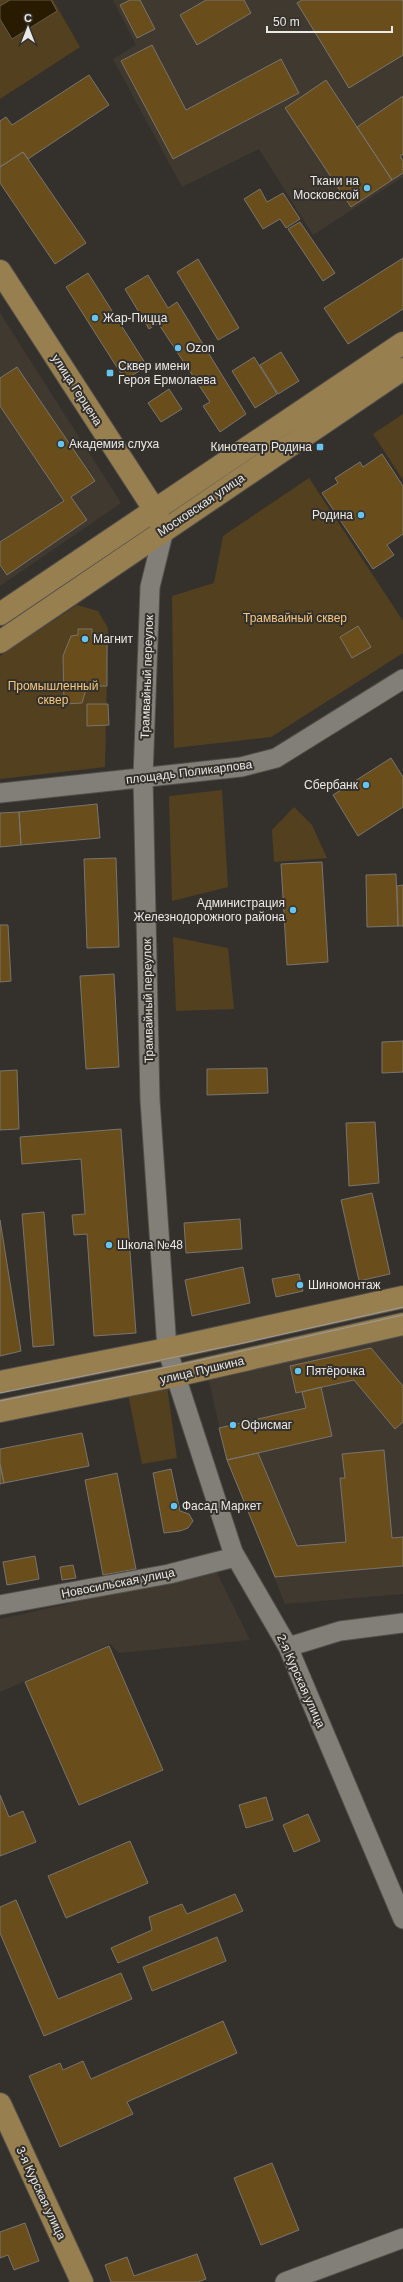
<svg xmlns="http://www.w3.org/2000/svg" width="403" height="2282" font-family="Helvetica,sans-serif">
<rect width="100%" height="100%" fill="#34312c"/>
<path fill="#40392f" d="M113 0H403V177L313 235 259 149 182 187 113 59 136 45Z
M0 313 121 503 0 586Z
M403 1333V1594L285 1604 227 1460 208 1377Z
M216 1571 250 1640 119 1653 110 1644 0 1692V1619Z"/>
<path fill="#53401f" d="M0 0H53L80 47 0 99Z
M403 414V480L373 434Z
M309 478 403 621V653L271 737 174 748 172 596 214 583 223 536Z
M77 605 98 611 108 628 105 767 0 779V656Z
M222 790 228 887 172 901 169 796Z
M294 807 312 825 327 858 274 862 272 830Z
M173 937 228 948 234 1009 176 1011Z
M167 1386 177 1458 142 1464 128 1394Z"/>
<path fill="#291b02" stroke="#635946" d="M10 0H51L57 11 12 39 0 19V6Z"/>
<path fill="#694e1c" stroke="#78746e" d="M130 0H140L155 29 137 38 120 5Z
M206 0H244L251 13 197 45 180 15Z
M302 0H403V55L349 88 297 3Z
M152 45 186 110 281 59 299 93 173 159 121 61Z
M89 75 109 105 28 159 23 152 0 167V121L6 117 12 125Z
M326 80 392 180 351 207 285 108Z
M403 96V154L400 156 403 161V173L392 180 357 127Z
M23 152 86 243 55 264 0 183V167Z
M260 189 267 202 283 193 300 219 286 228 280 219 263 229 244 199Z
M300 222 335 273 323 281 288 229Z
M403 258V309L348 344 324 308Z
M198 259 239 328 218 340 177 272Z
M88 273 147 366 125 380 66 287Z
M148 275 168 308 177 302 246 414 220 432 203 406 210 402 158 323 149 329 125 289Z
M281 352 299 381 278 394 260 365Z
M254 357 277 394 255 408 232 371Z
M17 367 95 481 71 497 87 520 7 575 0 565V542L64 501 0 406V378Z
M169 389 182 409 161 422 148 403Z
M382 454 403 486V534L387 545 394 555 373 569 322 493 338 483 335 478 360 462 363 467Z
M358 626 371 647 352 658 340 637Z
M78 629H92V635H107V686H87L82 703 64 704 63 656 71 636 78 635Z
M87 704H108L109 725 87 726Z
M391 758 403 777V807L358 836 333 795Z
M97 804 100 838 21 845 19 812Z
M19 812 21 845 0 847V813Z
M116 858 119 947 87 948 84 859Z
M322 862 328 962 287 965 281 864Z
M396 874 398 926 367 927 366 875Z
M403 885V926H398L397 886Z
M0 925H8L11 981 0 982Z
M114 974 119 1067 86 1069 80 976Z
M403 1041V1072L382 1073V1042Z
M267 1068 268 1093 207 1095V1069Z
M17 1070 19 1129 0 1130V1071Z
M375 1122 379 1183 349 1186 346 1123Z
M121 1129 136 1333 94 1336 87 1234 74 1235 72 1215 85 1214 81 1159 22 1164 20 1137Z
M372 1193 390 1274 359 1281 341 1200Z
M44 1212 54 1345 33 1347 22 1214Z
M240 1219 242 1249 186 1253 184 1223Z
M0 1220 21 1351 0 1356Z
M243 1267 250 1303 192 1316 185 1280Z
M299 1274 303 1291 276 1297 272 1279Z
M371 1348 403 1386V1422L395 1429 354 1380 296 1393 290 1366Z
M321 1387 332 1436 227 1460 219 1428 306 1408 302 1392Z
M82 1433 89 1466 4 1483 0 1464V1449Z
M384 1450 392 1538 403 1537V1566L275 1577 227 1460 258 1453 297 1546 346 1542 340 1478H345L342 1454Z
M0 1464 4 1483 0 1484Z
M171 1469 180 1511 189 1514 193 1521 188 1528 180 1531 164 1533 153 1473Z
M117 1473 136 1569 103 1575 85 1480Z
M35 1556 39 1579 7 1585 3 1562Z
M73 1565 76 1578 62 1580 60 1567Z
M109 1646 163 1770 79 1805 25 1682Z
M0 1795 9 1817 23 1811 36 1842 0 1856Z
M266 1797 273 1820 246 1828 239 1805Z
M308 1814 320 1841 294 1852 283 1825Z
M130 1841 148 1883 66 1918 48 1876Z
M235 1894 243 1911 118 1963 111 1948 152 1930 149 1917 182 1904 187 1914Z
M16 1900 58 1999 121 1973 132 1999 44 2036 0 1933V1907Z
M217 1937 226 1961 152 1991 143 1967Z
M223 2021 237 2053 127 2102 133 2114 60 2147 29 2076 60 2063 63 2070 83 2061 91 2079Z
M272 2163 299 2230 261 2245 234 2178Z
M25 2223 39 2261 14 2270 8 2255 0 2258V2232Z
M197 2254 206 2279 198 2282H111L105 2265 127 2257 134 2276Z"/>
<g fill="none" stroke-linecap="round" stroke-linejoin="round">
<defs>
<path id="minor" d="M164 530 150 587 143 777 150 1100 167 1349 233 1552 288 1647 403 1919
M0 793 241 767 276 758 403 679
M0 1605 169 1574 235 1557
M288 1647 340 1631 403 1623
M285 2282 403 2238"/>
<path id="major" d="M0 271 154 509 160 522
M0 614 403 343
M0 642 403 369
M0 1382 167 1349 403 1297
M0 1411 174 1376 403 1324
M0 2104 82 2282"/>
</defs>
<use href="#minor" stroke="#524f4b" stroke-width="21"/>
<use href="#major" stroke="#524f4b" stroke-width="24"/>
<use href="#minor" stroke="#827e78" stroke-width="19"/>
<use href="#major" stroke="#987f50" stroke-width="22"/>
<path stroke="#9e9b97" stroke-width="1" d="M0 1393 239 1344 403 1307
M0 1401 202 1360 403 1315"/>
</g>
<g fill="#66c4ef" stroke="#34312c" stroke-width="1.5">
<circle cx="367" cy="188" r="4"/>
<circle cx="95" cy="318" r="4"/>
<circle cx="178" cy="348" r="4"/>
<rect x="106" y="369" width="8" height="8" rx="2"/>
<circle cx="61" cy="444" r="4"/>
<rect x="316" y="443" width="8" height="8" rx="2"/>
<circle cx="361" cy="515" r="4"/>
<circle cx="85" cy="639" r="4"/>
<circle cx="366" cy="785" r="4"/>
<circle cx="293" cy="910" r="4"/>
<circle cx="109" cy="1245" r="4"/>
<circle cx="300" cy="1285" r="4"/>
<circle cx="298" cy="1371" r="4"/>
<circle cx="233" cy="1425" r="4"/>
<circle cx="174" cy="1506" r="4"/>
</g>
<g text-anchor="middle" stroke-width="4" stroke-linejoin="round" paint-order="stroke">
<g font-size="12" fill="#ebe9e6" stroke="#34312c" text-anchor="start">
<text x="359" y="185" text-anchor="end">Ткани на<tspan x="359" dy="14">Московской</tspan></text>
<text x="103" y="322">Жар-Пицца</text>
<text x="186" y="352">Ozon</text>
<text x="118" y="370">Сквер имени<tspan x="118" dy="14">Героя Ермолаева</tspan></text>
<text x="69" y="448">Академия слуха</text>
<text x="312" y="451" text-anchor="end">Кинотеатр Родина</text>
<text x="353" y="519" text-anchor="end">Родина</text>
<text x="93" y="643">Магнит</text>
<text x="358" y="789" text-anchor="end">Сбербанк</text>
<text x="285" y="907" text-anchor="end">Администрация<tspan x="285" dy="14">Железнодорожного района</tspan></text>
<text x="117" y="1249">Школа №48</text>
<text x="308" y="1289">Шиномонтаж</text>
<text x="306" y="1375">Пятёрочка</text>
<text x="241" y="1429">Офисмаг</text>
<text x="182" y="1510">Фасад Маркет</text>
</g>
<g font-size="12" fill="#ebe9e6" stroke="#34312c">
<text transform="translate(77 390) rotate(57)" y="4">улица Герцена</text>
<text transform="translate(201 505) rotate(-34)" y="4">Московская улица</text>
<text transform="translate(147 677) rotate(-88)" y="4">Трамвайный переулок</text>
<text transform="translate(189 772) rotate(-7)" y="4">площадь Поликарпова</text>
<text transform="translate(148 1001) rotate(-91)" y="4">Трамвайный переулок</text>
<text transform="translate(202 1370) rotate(-13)" y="4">улица Пушкина</text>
<text transform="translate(118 1583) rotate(-11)" y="4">Новосильская улица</text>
<text transform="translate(301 1681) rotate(66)" y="4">2-я Курская улица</text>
<text transform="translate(41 2193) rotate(65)" y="4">3-я Курская улица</text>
</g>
<g font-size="12" fill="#f3c77d" stroke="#34312c">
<text x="295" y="622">Трамвайный сквер</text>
<text x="53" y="690">Промышленный<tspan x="53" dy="14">сквер</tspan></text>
</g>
</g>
<g transform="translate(28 28)" stroke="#34312c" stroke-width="3" paint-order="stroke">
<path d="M0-3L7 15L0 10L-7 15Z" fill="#ebe9e6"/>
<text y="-6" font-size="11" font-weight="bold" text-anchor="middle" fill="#ebe9e6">С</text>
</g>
<path d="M267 26v6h125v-6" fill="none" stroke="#ebe9e6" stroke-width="2"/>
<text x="273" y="26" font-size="12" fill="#ebe9e6" stroke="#34312c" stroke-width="3" paint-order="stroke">50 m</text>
</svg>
